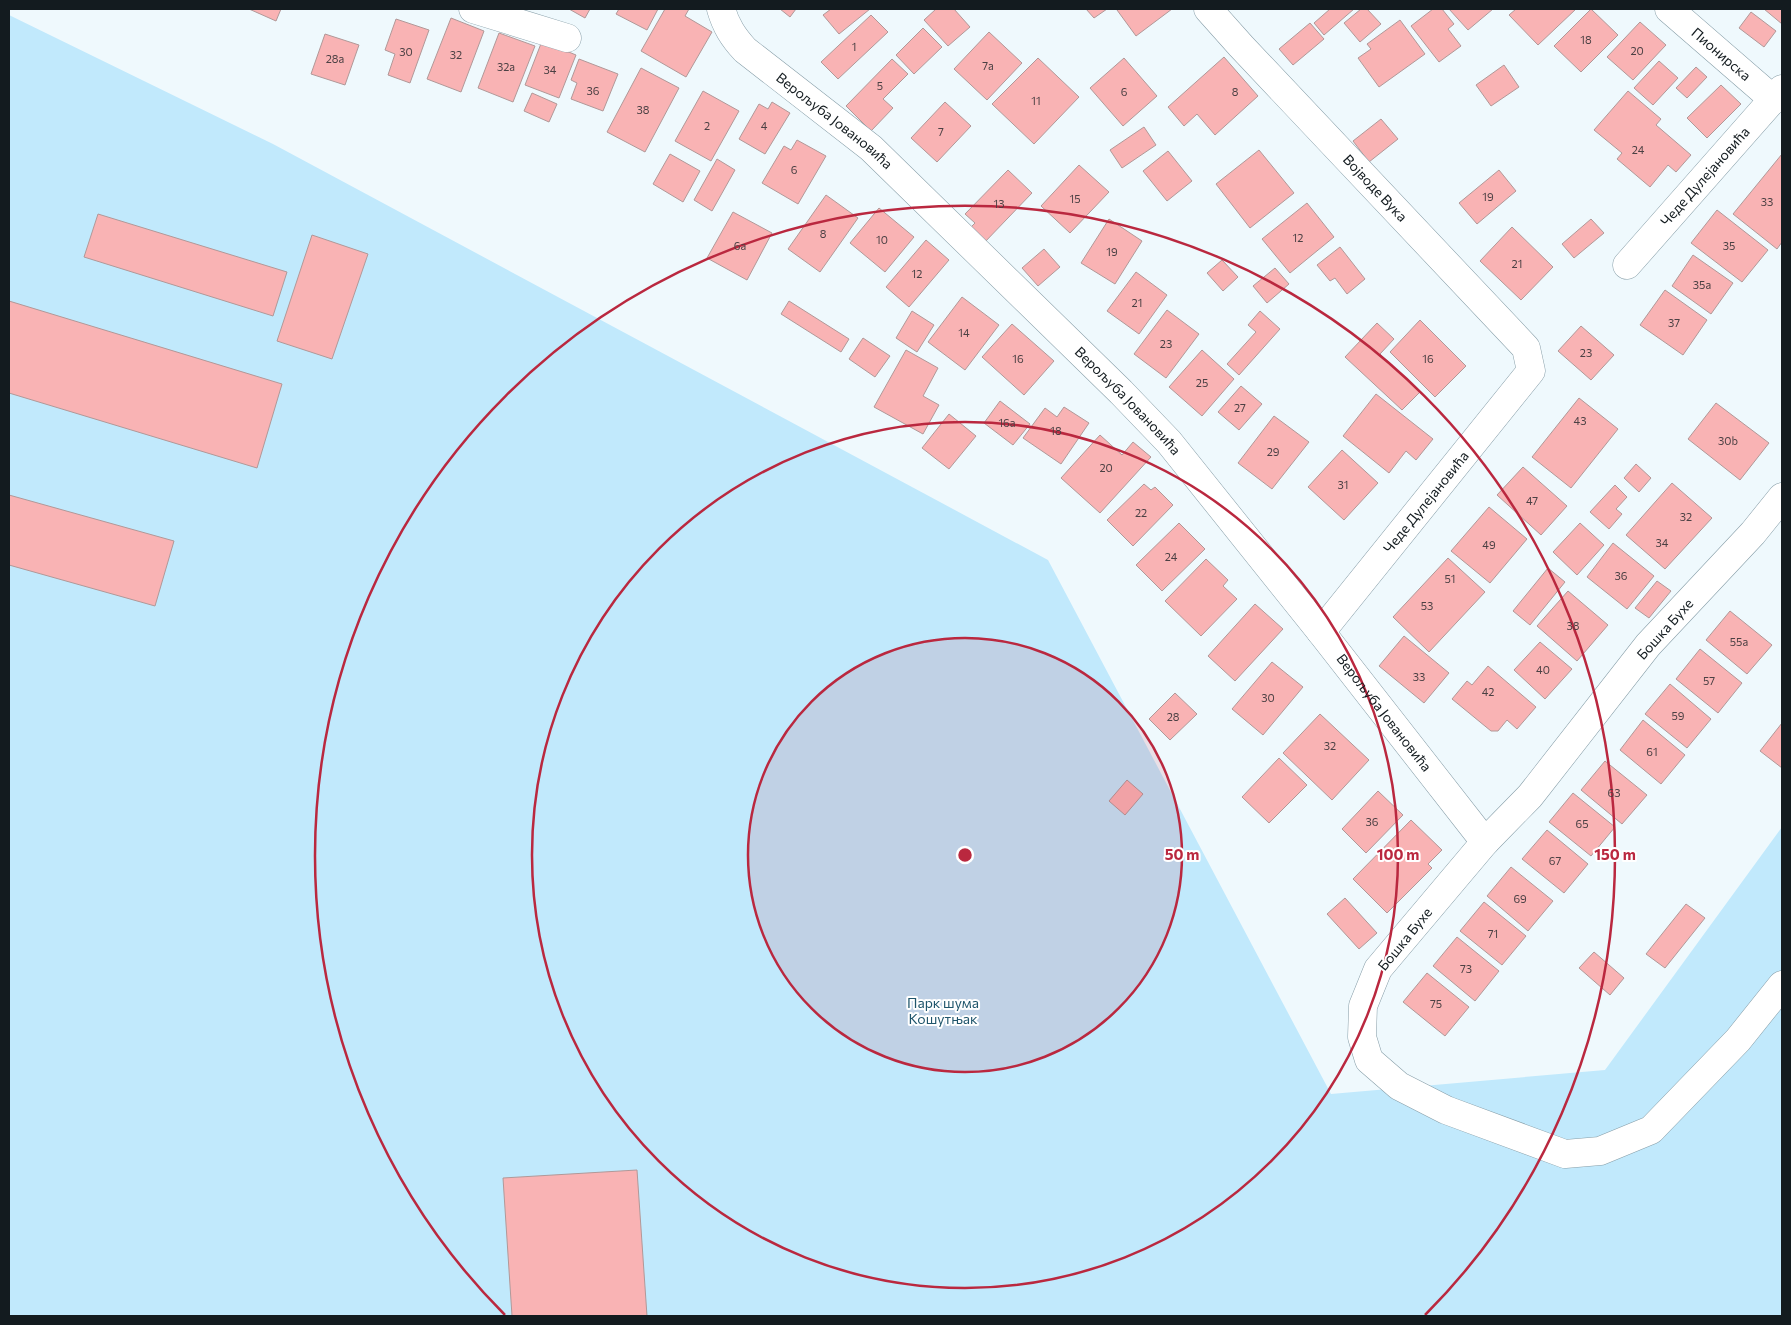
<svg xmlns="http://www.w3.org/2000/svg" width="1791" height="1325" font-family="Commissioner,sans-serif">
<rect width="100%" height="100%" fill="#eff9fd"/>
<path fill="#c1e9fc" d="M9 15 273 144 1048 560 1331 1094 1605 1070 1782 827V1316H9Z"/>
<path fill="#f9b3b4" stroke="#b19898" d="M249 9H281L276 21Z
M569 9H590L585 18Z
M619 9H658L647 30 616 14Z
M665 9H689L685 16 712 32 686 77 641 51Z
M780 9H796L790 17Z
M831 9H870L839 34 823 15Z
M936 9H954L970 27 948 46 924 20Z
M1086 9H1107L1094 18Z
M1119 9H1172L1136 36 1117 10Z
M1330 9H1354L1324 35 1314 23Z
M1361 9H1367L1381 24 1360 42 1344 23Z
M1433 9H1442L1454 24 1448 29 1461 46 1439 62 1411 26Z
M1449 9H1493L1468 30Z
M1516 9H1576L1538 45 1509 15Z
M1591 9 1618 35 1581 72 1554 46Z
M1764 9H1782V24Z
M1751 12 1776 31 1764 47 1739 28Z
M871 15 888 32 838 79 821 62Z
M451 18 484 31 461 92 427 79Z
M396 19 429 30 410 83 388 75 395 54 385 50Z
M1400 20 1425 54 1379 87 1358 58 1371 49 1367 44Z
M1640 22 1666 45 1633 80 1607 57Z
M1310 23 1324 39 1293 65 1279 49Z
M923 28 942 47 914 74 896 55Z
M989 32 1022 63 987 100 954 69Z
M499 33 535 46 513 102 478 88Z
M325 34 359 45 345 85 311 74Z
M542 41 576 55 559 98 525 85Z
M1224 57 1258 96 1215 135 1197 114 1184 126 1168 107Z
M1038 58 1079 97 1034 144 992 104Z
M1124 58 1157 96 1123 126 1090 88Z
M579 59 618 74 603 111 571 99 577 83 571 80Z
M892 59 908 74 883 99 893 108 871 131 846 106Z
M1659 61 1678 78 1653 105 1634 88Z
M1504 65 1519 87 1491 106 1476 85Z
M1696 67 1707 77 1687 98 1676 88Z
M641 68 679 88 645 152 607 132Z
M1721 85 1741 104 1707 138 1687 118Z
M703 91 739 111 711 161 675 141Z
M1628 91 1661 119 1656 125 1691 155 1676 172 1668 165 1650 187 1617 159 1622 153 1594 130Z
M532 93 557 104 549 122 524 111Z
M772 102 790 113 765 154 739 139 759 104 768 109Z
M945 102 971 126 937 162 911 138Z
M1381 119 1398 139 1369 162 1353 141Z
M1144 127 1156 145 1122 168 1110 150Z
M797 140 826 156 798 204 762 183 784 146 791 150Z
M1259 150 1294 193 1250 228 1216 184Z
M1168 151 1192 181 1167 201 1143 171Z
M670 154 700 171 683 202 653 184Z
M1782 154V242L1777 249 1733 214Z
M717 159 735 170 712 211 694 200Z
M1079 165 1109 192 1070 233 1041 206Z
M1008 170 1032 193 983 244 968 230 975 223 965 214Z
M1499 170 1516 191 1477 224 1459 203Z
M826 195 858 218 820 272 788 249Z
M1307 203 1334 237 1290 273 1262 239Z
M879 208 914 237 885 272 850 243Z
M1717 210 1768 250 1742 282 1691 243Z
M733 212 772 233 747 280 707 258Z
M98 214 287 272 273 316 84 257Z
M1109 219 1142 241 1115 284 1081 263Z
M1591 219 1604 233 1574 258 1562 244Z
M1512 227 1553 267 1521 300 1480 261Z
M312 235 368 254 332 359 277 341Z
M926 240 949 260 909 307 886 287Z
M1340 247 1365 279 1347 294 1335 278 1330 281 1317 265Z
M1044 249 1060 267 1038 286 1022 268Z
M1693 255 1733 283 1711 314 1672 286Z
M1222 260 1238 277 1223 291 1207 273Z
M1275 268 1289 284 1267 303 1253 286Z
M1136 272 1167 295 1139 334 1107 311Z
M1665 290 1707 320 1683 355 1640 325Z
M962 297 999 325 965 370 928 342Z
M9 301 282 384 257 468 9 393Z
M789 301 849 339 841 352 781 314Z
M1167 310 1199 334 1166 378 1134 354Z
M912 311 934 325 917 352 896 338Z
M1260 311 1280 329 1239 375 1227 364 1256 332 1248 325Z
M1420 320 1466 366 1435 397 1390 352Z
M1377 323 1394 339 1380 354 1420 392 1402 410 1345 357Z
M1012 324 1054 361 1024 395 982 357Z
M1581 326 1614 355 1591 380 1558 351Z
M863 338 890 356 875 377 849 359Z
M906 350 938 368 923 396 939 405 923 434 874 407Z
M1202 350 1234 379 1202 416 1169 387Z
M1241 386 1262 404 1239 430 1218 412Z
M1376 394 1433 439 1416 460 1406 451 1389 473 1343 436Z
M1579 398 1618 429 1571 488 1532 457Z
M1000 401 1030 424 1013 445 984 423Z
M1716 403 1769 443 1740 480 1688 439Z
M1064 407 1089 423 1061 464 1023 438 1045 408 1057 417Z
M949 414 976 436 949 469 922 448Z
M1274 416 1309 442 1272 489 1238 463Z
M1100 435 1122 455 1133 442 1151 457 1100 513 1061 478Z
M1342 450 1378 483 1344 520 1308 487Z
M1636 464 1651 478 1639 492 1624 478Z
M1523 467 1567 506 1541 535 1497 495Z
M1672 483 1712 518 1665 569 1626 535Z
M1144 484 1151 490 1155 487 1173 505 1133 546 1107 520Z
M1615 485 1627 497 1616 509 1622 514 1609 529 1590 512Z
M9 495 174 541 155 606 9 565Z
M1489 507 1527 539 1490 583 1451 551Z
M1179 523 1205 549 1162 591 1136 565Z
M1580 523 1604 545 1577 575 1553 552Z
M1613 543 1654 576 1627 609 1587 577Z
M1448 558 1485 592 1429 652 1393 617Z
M1206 559 1228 580 1223 586 1237 599 1201 636 1165 601Z
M1548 568 1565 582 1530 625 1513 611Z
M1657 581 1671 591 1649 618 1635 608Z
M1568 591 1608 625 1577 661 1537 626Z
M1255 604 1283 629 1235 681 1208 656Z
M1730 611 1772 645 1747 674 1706 640Z
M1404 636 1449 673 1424 703 1379 666Z
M1540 642 1572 669 1545 699 1514 670Z
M1700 649 1742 683 1718 713 1676 679Z
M1272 662 1303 687 1263 735 1232 709Z
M1488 666 1536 707 1517 729 1507 720 1498 731H1491L1452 699 1467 681 1472 685Z
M1670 684 1711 719 1687 748 1645 714Z
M1175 693 1197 714 1170 740 1149 719Z
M1320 714 1369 760 1332 800 1283 753Z
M1643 720 1685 755 1661 784 1620 750Z
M1782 723V768L1760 751Z
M1279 758 1307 785 1269 823 1242 797Z
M1605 761 1647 795 1622 824 1581 790Z
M1127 780 1143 794 1125 815 1109 801Z
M1378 791 1403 815 1366 853 1342 829Z
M1573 793 1615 827 1591 856 1549 822Z
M1411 820 1442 850 1428 864 1432 868 1387 913 1353 879Z
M1547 830 1588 864 1564 893 1522 859Z
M1511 867 1553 901 1528 931 1487 896Z
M1345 898 1377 933 1359 949 1327 914Z
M1484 902 1526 936 1502 965 1460 931Z
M1686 904 1705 918 1665 968 1646 954Z
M1457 937 1499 971 1475 1001 1433 966Z
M1594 952 1624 978 1610 995 1579 968Z
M1427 973 1469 1007 1445 1036 1403 1002Z
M637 1170 647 1316H512L503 1178Z"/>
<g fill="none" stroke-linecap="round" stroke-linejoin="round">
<defs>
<g id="minor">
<path d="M473 9 567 38"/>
<path id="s1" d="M721 9C726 26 733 37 745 50L871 148 1121 392 1169 442 1321 632 1485 842"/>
<path id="s2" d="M1208 9 1241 46 1526 348 1531 371 1321 632"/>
<path id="s3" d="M1669 9 1774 100"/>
<path id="s4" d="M1627 265 1782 89"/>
<path d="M1782 497 1753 533 1648 645 1530 796 1485 842 1378 969 1363 1006 1362 1037 1369 1060 1399 1086 1446 1110 1565 1154 1600 1151 1651 1130 1738 1040 1782 985"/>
</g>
</defs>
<use href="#minor" stroke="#879ea8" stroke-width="29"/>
<use href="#minor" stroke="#fff" stroke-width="28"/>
</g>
<circle cx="965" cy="855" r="217" fill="#ba283f" fill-opacity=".12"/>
<g fill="none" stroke="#ba283f" stroke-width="2.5">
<circle cx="965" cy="855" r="217"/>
<circle cx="965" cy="855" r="433"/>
<path d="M505 1315A650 650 0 1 1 1425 1315"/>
</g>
<g text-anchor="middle" stroke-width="4" stroke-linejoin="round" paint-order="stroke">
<g font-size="11" fill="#4c4144">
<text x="1586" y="44">18</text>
<text x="854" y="51">1</text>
<text x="1637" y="55">20</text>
<text x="406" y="56">30</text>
<text x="456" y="59">32</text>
<text x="335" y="63">28a</text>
<text x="988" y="70">7a</text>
<text x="506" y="71">32a</text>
<text x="550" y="74">34</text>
<text x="880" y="90">5</text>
<text x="593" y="95">36</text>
<text x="1124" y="96">6</text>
<text x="1235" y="96">8</text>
<text x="1036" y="105">11</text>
<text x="643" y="114">38</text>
<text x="707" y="130">2</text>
<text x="764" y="130">4</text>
<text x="941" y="136">7</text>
<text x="1638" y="154">24</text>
<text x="794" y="174">6</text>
<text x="1488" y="201">19</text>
<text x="1075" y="203">15</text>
<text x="1767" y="206">33</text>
<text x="999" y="208">13</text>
<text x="823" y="238">8</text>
<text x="1298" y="242">12</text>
<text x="882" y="244">10</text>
<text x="740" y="250">6a</text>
<text x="1729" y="250">35</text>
<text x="1112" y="256">19</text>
<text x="1517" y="268">21</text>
<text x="917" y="278">12</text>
<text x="1702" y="289">35a</text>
<text x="1137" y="307">21</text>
<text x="1674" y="327">37</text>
<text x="964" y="337">14</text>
<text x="1166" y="348">23</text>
<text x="1586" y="357">23</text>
<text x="1018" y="363">16</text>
<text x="1428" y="363">16</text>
<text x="1202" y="387">25</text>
<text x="1240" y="412">27</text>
<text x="1580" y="425">43</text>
<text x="1007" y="427">16a</text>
<text x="1056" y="435">18</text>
<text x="1728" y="445">30b</text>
<text x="1273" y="456">29</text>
<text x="1106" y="472">20</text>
<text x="1343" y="489">31</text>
<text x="1532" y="505">47</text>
<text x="1141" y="517">22</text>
<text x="1686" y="521">32</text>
<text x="1662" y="547">34</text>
<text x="1489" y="549">49</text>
<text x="1171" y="561">24</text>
<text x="1621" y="580">36</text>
<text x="1450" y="583">51</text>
<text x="1427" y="610">53</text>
<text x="1573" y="630">38</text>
<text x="1739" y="646">55a</text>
<text x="1543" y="674">40</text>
<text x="1419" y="681">33</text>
<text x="1709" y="685">57</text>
<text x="1488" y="696">42</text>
<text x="1268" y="702">30</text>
<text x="1678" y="720">59</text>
<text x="1173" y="721">28</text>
<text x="1330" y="750">32</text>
<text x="1652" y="756">61</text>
<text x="1614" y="797">63</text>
<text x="1372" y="826">36</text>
<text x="1582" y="828">65</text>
<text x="1555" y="865">67</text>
<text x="1520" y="903">69</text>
<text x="1493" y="938">71</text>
<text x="1466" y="973">73</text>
<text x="1436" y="1008">75</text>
</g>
<g font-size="14" fill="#131b1f" stroke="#fff">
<text dy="5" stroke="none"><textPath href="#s3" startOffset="69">Пионирска</textPath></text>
<text dy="5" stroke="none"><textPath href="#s1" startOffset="162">Верољуба Јовановића</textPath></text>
<text dy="5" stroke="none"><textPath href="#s4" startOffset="118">Чеде Дулејановића</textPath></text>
<text dy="5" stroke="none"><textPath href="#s2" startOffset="245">Војводе Вука</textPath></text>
<text dy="5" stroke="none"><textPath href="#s1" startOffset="568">Верољуба Јовановића</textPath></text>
<text transform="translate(1426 502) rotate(-51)" y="5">Чеде Дулејановића</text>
<text transform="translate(1665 629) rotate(-48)" y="5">Бошка Бухе</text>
<text dy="5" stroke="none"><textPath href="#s1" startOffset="972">Верољуба Јовановића</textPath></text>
<text transform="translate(1405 939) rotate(-51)" y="5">Бошка Бухе</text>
</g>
<g font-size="14" fill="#1f556b" stroke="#fff">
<text x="943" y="1008">Парк шума<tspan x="943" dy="16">Кошутњак</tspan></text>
</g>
</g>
<circle cx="965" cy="855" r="8" fill="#ba283f" stroke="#fff" stroke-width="2.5"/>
<g font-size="15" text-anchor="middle" font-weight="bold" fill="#ba283f" stroke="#fff" stroke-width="4" stroke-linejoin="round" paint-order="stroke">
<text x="1182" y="860">50 m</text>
<text x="1398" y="860">100 m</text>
<text x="1615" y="860">150 m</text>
</g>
<rect width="1791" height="1325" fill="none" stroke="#131b1f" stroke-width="20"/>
</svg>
